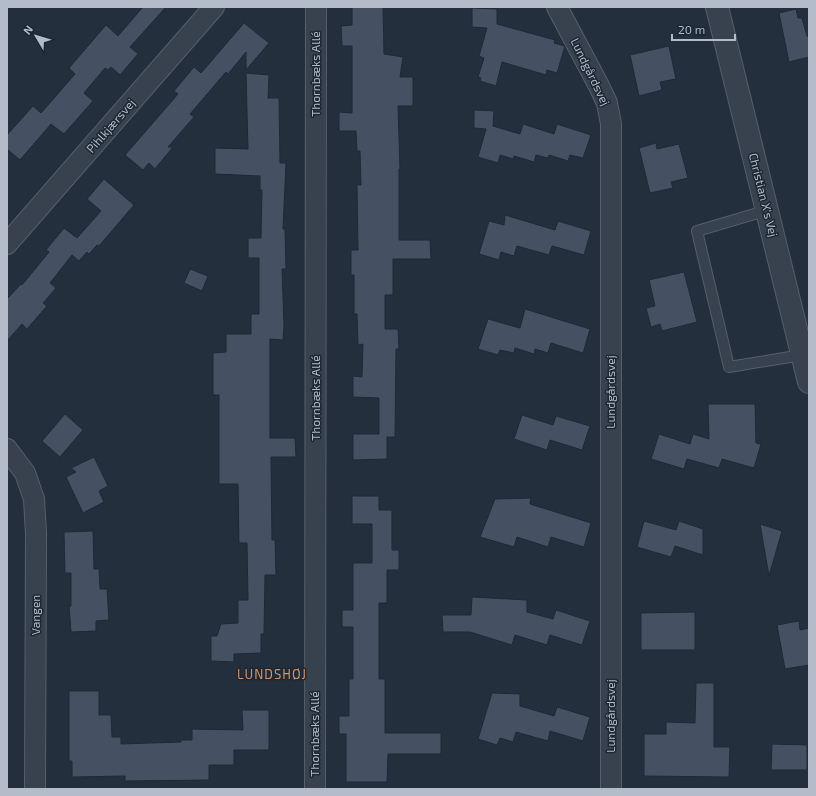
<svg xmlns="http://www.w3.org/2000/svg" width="816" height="796" font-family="'Exo 2',sans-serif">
<rect width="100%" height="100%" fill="#242f3e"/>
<path fill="#455162" stroke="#1f2835" d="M143 7H166L130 47 138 54 120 75 111 67 108 70 105 68 84 93 93 101 64 134 51 124 20 160 7 149V135L33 106 41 113 75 74 69 68 106 25 118 36Z
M352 7H383L384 54 403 57 400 77H413V106H398L400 169H399V240H430L431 259H393V295H385V329H398L399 349H396L395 437H387V459L353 460V434H379V398L353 397V376L362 377 363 344 358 345 357 314H354V275H351V250H358L357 185H361L360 151H357L356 131H339V112L352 113V46H342L341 26 352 25Z
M472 8 497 9V24L555 40 554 43 565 46 557 73 547 70 546 75 502 62 496 86 480 81 481 78 478 77 484 58 479 56 487 28 472 27Z
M796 9 798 18H802L807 36 809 37V57L789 62 779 13Z
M244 23 269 43 246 70V52L228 74 226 72 190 114 194 117 168 147H173L155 169 149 163 143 170 125 155 178 94 174 91 194 67 201 73Z
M669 46 676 79 660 82 662 90 639 96 630 55Z
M246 73 269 75 268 98H279L280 163H286L283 229H285L286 269H282L284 326 283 340 270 339V438H295L296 457H271L272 540H275L276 575H265L264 634H261V653L234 654V662L211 661V636H217L221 624 238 623V600H248L247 543H239L238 484H219V395H213V353L226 352V334H251V314H259V258H248V238H261L262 190H260V176L215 174V148L248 149Z
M474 110 494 111 493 126 520 134 523 124 554 134 557 124 591 135 583 158 570 155 568 161 549 155 548 158 536 155 534 162 514 156 513 159 500 155 498 163 478 157 486 129 474 128Z
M656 143 657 149 679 144 688 178 671 182 673 188 650 193 639 148Z
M104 179 134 205 99 246 97 245 89 254 87 252 79 261 72 255 50 283 56 288 43 303 47 306 27 329 22 324 7 341V299L21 284 22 285 49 252 46 250 64 228 77 238 101 211 87 199Z
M505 215 555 230 558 221 591 231 584 255 552 246 549 255 517 246 514 256 501 252 499 260 479 254 489 221 504 225Z
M190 269 208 276 202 291 184 283Z
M684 272 697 322 662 331 660 324 651 327 646 308 655 306 649 280Z
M525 309 590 329 583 353 551 343 548 353 535 349 534 354 515 348 514 353 500 350 498 355 478 349 488 319 520 328Z
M708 404H755L756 443 761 444 754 468 722 459 719 468 687 459 684 469 651 459 659 434 690 444 693 434 709 439Z
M65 414 83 430 60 457 42 441Z
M522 415 553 425 556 416 590 426 582 450 550 440 547 450 514 439Z
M94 457 108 486 99 491 104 502 83 513 66 477 76 472 71 468Z
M352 496H379V510H392V550H399V570H387V603H379V679H385V733H441V754H388L387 782H346V734H339V716H349V679H353V627H342V610H353V563H372V524H352Z
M531 498 530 504 591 523 584 547 551 537 548 547 517 537 514 547 480 537 495 499Z
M644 521 676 530 679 521 703 529V555L675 546 671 557 637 547Z
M760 524 782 531 769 576Z
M93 531 94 569H99L100 589H107L109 620 96 621V631L71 632 69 606H71V573H65L64 532Z
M472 597 527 600V612L553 619 556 610 590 621 582 645 550 635 547 645 515 635 512 645 470 632H443L442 615H471Z
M695 612V650H641V613Z
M799 621 800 630 809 628V665L785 669 777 625Z
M696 683H714V747H730L729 777 644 776V734H666V722L695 723Z
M69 691H99V715H111L112 737H121V744L181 742V740H192V729L243 730 242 710H269V750H234V765H209V780L125 781V776L72 777V761H69Z
M492 693 520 694V706L554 716 557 707 590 717 583 741 550 731 548 741 516 732 513 742 500 738 497 745 478 739Z
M772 744 807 745V770H771Z"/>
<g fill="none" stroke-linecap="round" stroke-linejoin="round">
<defs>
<path id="service" d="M768 210 697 231 729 367 802 355"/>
<path id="minor" d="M557 7 599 86 607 103 611 124V789
M7 244 214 7
M7 449 25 473 34 499 36 534 35 789
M315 789 316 7"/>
<path id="tertiary" d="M717 7 809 382"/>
</defs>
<use href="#service" stroke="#565f6c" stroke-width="12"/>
<use href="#minor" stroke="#565f6c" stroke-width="22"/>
<use href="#tertiary" stroke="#565f6c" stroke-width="24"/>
<use href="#service" stroke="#38414e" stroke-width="10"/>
<use href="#minor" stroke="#38414e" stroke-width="20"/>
<use href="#tertiary" stroke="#38414e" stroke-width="22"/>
</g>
<g text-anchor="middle" stroke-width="3" stroke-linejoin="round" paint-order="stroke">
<g font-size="12" fill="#b4bcc9" stroke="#1d2633">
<text transform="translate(590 72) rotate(64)" y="4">Lundgårdsvej</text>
<text transform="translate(316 74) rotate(-90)" y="4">Thornbæks Allé</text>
<text transform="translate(111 126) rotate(-49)" y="4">Pihlkjærsvej</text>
<text transform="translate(763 195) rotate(76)" y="4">Christian X's Vej</text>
<text transform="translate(611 392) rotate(-90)" y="4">Lundgårdsvej</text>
<text transform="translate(316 398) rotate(-90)" y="4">Thornbæks Allé</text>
<text transform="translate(36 615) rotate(-90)" y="4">Vangen</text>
<text transform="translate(611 716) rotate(-90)" y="4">Lundgårdsvej</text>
<text transform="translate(315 734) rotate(-90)" y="4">Thornbæks Allé</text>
</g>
<g font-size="13" letter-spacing="1" fill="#d59563" stroke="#1d2633">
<text x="272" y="679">LUNDSHØJ</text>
</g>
</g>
<rect width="816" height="796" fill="none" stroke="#b4bcc9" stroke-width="16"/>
<g transform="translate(36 36) rotate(308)" stroke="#1d2633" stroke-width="3" paint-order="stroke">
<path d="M0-3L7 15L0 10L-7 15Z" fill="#b4bcc9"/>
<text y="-6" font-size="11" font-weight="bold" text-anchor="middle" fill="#b4bcc9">N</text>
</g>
<path d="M672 34v6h63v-6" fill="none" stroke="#b4bcc9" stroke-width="2"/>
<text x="678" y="34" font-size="12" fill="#b4bcc9" stroke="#1d2633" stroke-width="3" paint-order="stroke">20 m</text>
</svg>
